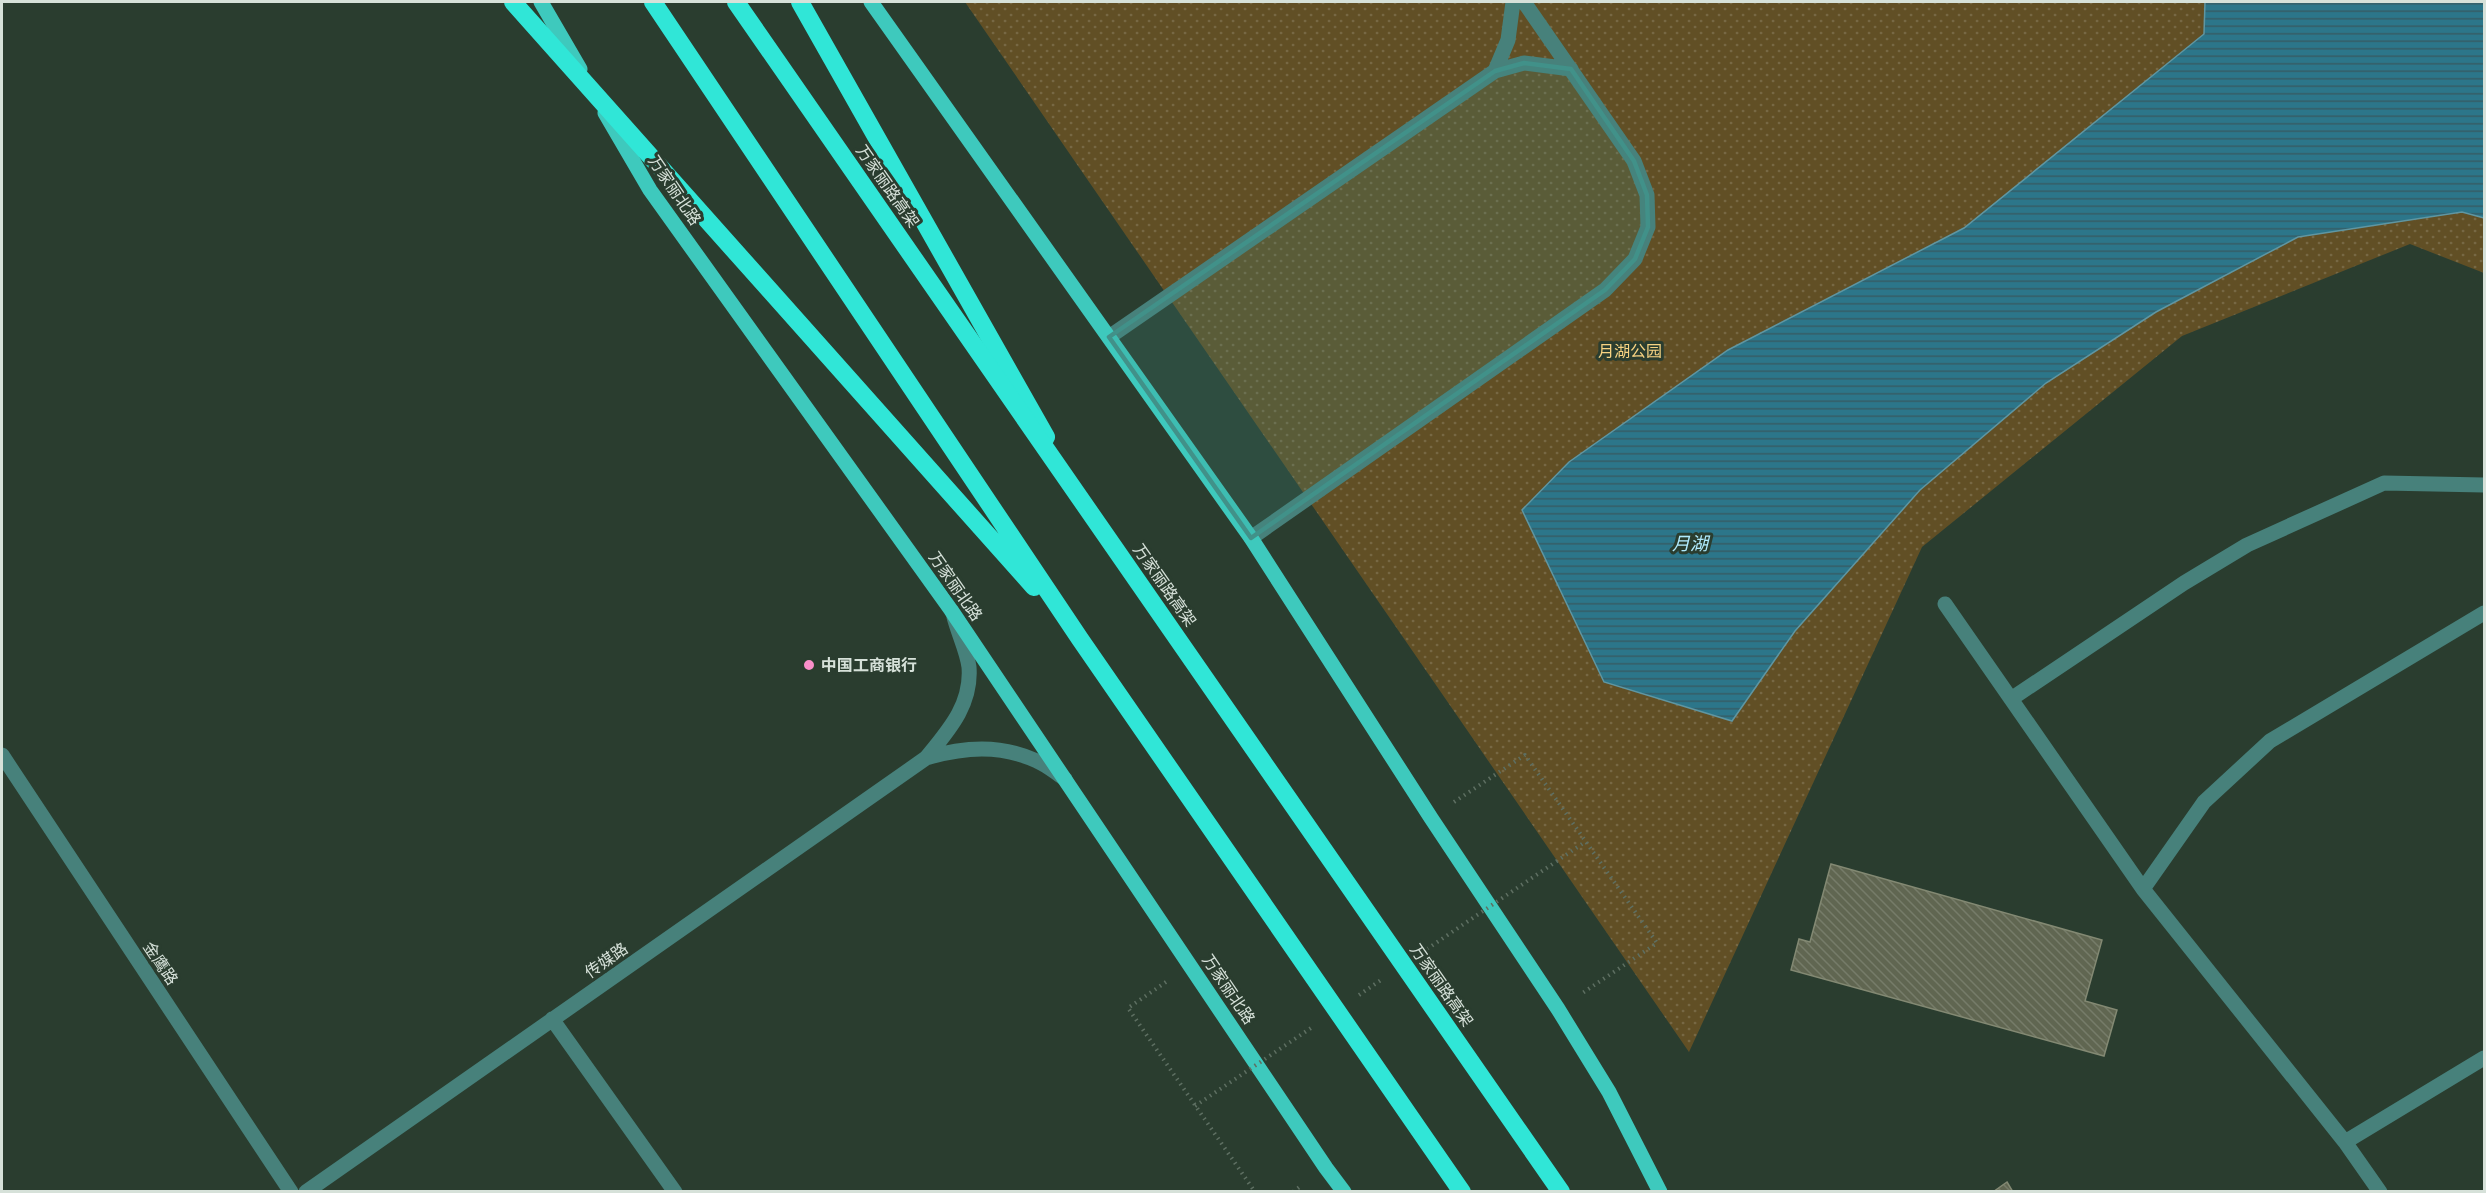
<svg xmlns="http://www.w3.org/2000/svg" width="2486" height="1193" font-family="Arial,'Noto Sans SC',sans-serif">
<defs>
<pattern id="park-dots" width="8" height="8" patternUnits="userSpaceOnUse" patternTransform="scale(1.5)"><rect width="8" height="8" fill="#614f25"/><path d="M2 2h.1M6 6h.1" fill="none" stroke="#776844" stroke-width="1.8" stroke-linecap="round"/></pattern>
<pattern id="water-rules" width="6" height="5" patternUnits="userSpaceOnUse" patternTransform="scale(1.5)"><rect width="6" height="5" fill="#2c768a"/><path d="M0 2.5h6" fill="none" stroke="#365d66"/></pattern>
<pattern id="building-back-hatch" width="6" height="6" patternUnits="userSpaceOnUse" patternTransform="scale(1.5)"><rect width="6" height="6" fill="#606651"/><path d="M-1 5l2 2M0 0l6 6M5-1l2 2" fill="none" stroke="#767c69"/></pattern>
</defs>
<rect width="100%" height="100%" fill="#2a3d2f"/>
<path fill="url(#park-dots)" d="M965 2H2484V273L2410 244 2182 336 1922 547 1689 1052Z"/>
<path fill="url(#water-rules)" stroke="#5f96a2" stroke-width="1.5" d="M2205 2H2484V218L2462 212 2298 237 2156 312 2046 383 1920 490 1795 631 1732 721 1604 682 1522 510 1569 462 1728 350 1964 228 2204 34Z"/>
<path fill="url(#building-back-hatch)" stroke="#838973" stroke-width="1.5" d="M1831 864 2102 940 2085 1001 2117 1010 2104 1056 1791 970 1799 939 1810 942Z
M2007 1182 2013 1192H1993Z"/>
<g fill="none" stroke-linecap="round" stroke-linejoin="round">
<path stroke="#5e6f62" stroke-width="4" stroke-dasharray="1.5 4.5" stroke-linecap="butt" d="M1454 802 1525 755 1657 943 1581 994
M1166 982 1128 1008 1255 1192
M1293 1192 1302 1185"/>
<path stroke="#47817b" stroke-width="15" d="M1495 71 1508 40 1513 2
M1109 337 1495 71 1524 63 1571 69
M1251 538 1605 290 1635 259 1648 227 1647 195 1634 161 1524 2
M1945 604 2143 889 2345 1142 2380 1192
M2011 699 2184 583 2247 545 2384 483 2484 485
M2 755 291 1192
M926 758C964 747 1000 744 1037 761 1047 765 1056 773 1065 779
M2143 889 2204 802 2270 741 2484 613
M552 1019 675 1192
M2345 1142 2484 1058
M306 1192 926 758C948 731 972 705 969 667 967 651 958 633 954 617"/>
<path stroke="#3ec9bd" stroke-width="15" d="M541 2 580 69
M871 2 1251 538 1431 818 1558 1009 1609 1092 1660 1192
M605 113 650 190 951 610 1326 1168 1344 1192"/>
<path stroke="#30e6d7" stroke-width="18" d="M800 2 1046 437"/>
<path stroke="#5e6f62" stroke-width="4" stroke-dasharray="1.5 4.5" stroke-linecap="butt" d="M1427 949 1585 842
M1359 995 1381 980
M1195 1106 1314 1026"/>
<path stroke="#30e6d7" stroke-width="18" d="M513 2 1034 587
M653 2 1080 639 1462 1192
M736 2 1561 1192"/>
</g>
<path fill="#419189" fill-opacity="0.2" stroke="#419189" stroke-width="4.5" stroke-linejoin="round" d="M1524 63 1571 69 1634 161 1647 195 1648 227 1635 259 1605 290 1251 538 1109 337 1495 71Z"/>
<circle fill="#f98fc9" stroke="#2a3d2f" stroke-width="2" cx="809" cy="665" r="6"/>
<g text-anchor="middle" stroke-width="6" stroke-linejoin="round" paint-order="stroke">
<g font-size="16" fill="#d6e1d9" stroke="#2a3d2f">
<text transform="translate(888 186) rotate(55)" y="6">万家丽路高架</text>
<text transform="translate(675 190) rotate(56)" y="6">万家丽北路</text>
<text transform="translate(1165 585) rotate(55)" y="6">万家丽路高架</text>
<text transform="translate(956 586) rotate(55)" y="6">万家丽北路</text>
<text transform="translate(606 960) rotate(-35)" y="6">传媒路</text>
<text transform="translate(161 963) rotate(56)" y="6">金鹰路</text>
<text transform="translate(1442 985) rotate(55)" y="6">万家丽路高架</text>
<text transform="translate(1229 989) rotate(56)" y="6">万家丽北路</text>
</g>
<g font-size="16" fill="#f7d382" stroke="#2a3d2f">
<text x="1630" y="357">月湖公园</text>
</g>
<g font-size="16" font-weight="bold" fill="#d6e1d9" stroke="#2a3d2f" text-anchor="start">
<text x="821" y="671">中国工商银行</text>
</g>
<g font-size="18" font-style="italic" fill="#b0ebfe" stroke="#2a3d2f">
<text x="1690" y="550">月湖</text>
</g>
</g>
<rect width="2486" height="1193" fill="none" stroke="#d6e1d9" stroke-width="6"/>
</svg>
